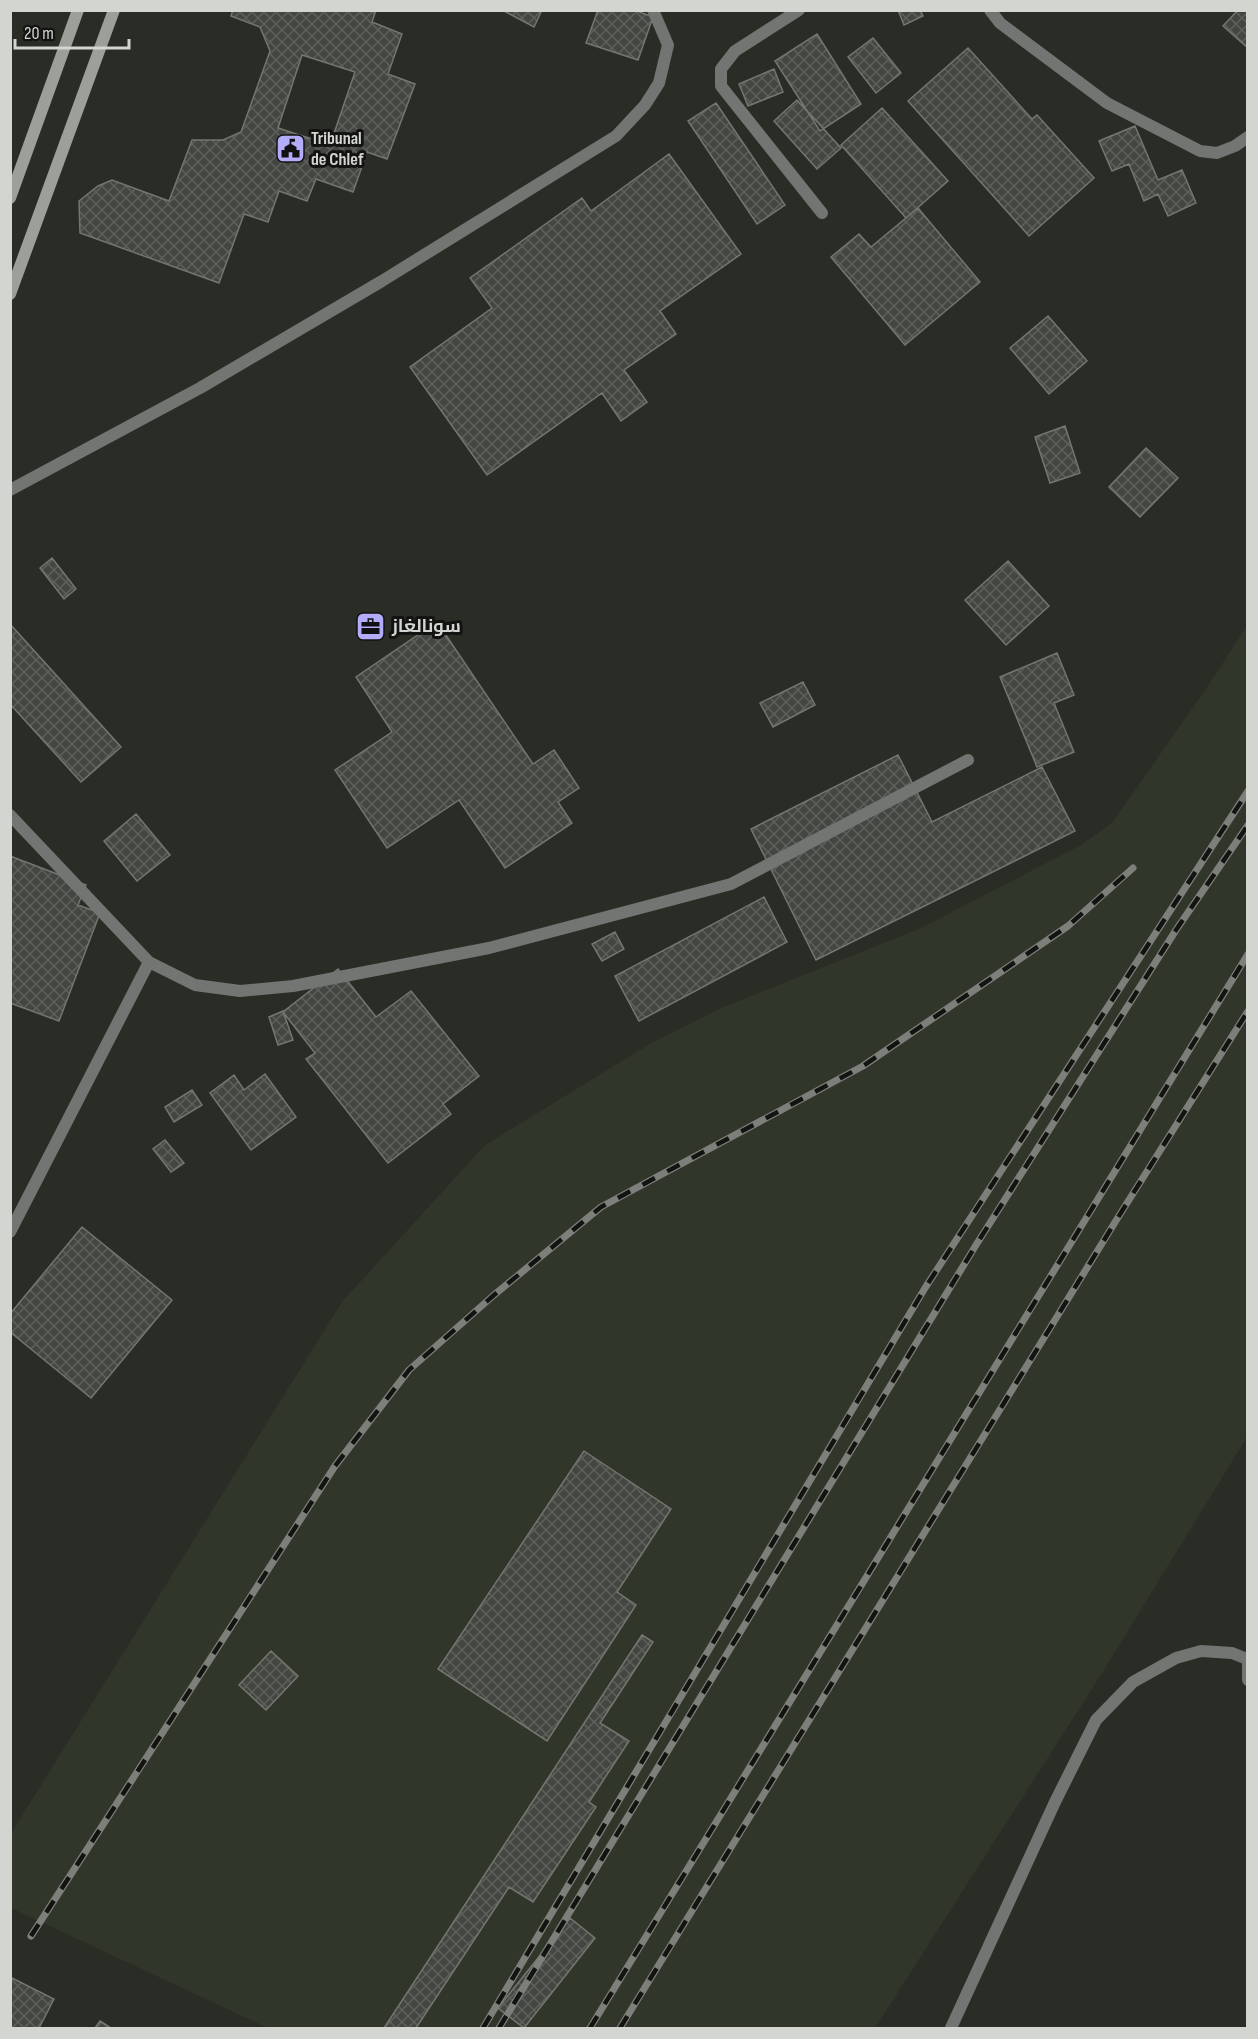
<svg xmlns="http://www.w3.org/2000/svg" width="1258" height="2039" font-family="'Sofia Sans Condensed',Cairo,sans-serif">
<defs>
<pattern id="building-cross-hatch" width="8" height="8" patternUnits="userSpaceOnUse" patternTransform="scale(1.5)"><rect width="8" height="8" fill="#444741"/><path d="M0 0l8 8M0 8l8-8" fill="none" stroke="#5e615b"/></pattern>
</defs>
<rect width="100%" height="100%" fill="#2a2c26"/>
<path fill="#31362b" d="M1247 626V1437L1104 1670 875 2028H268L11 1908 10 1835 342 1302 485 1145 648 1045 721 1008 921 928 1081 845 1112 823 1203 693Z"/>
<path fill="url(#building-cross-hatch)" stroke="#737770" stroke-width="1.5" fill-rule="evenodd" d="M233 10H376L372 22 402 34 388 74 415 84 387 159 367 152 353 192 316 179 307 201 279 191 268 222 244 214 219 283 80 233 79 201 98 186 112 180 169 201 192 140H223L241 132 270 51 260 27 231 16ZM302 55 355 72 330 145 278 128Z
M502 10H542L534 27Z
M598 10H634L653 17 638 60 586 43Z
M898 10H920L923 16 904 25Z
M1238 10H1248V48L1223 26Z
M817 34 861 104 820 131 775 61Z
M873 38 901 73 876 93 848 57Z
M968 48 1032 119 1037 115 1094 178 1029 236 908 101Z
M774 69 783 92 748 106 739 84Z
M797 100 841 148 817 169 774 121Z
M716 103 785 205 757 224 688 121Z
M882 108 948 181 906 218 841 145Z
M1135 126 1158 180 1182 170 1196 203 1168 216 1158 194 1144 201 1129 164 1112 171 1099 141Z
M669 154 741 254 660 311 676 334 624 370 647 402 621 421 602 393 487 475 410 367 492 308 470 278 582 198 591 211Z
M918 208 980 282 905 345 831 257 859 234 871 247Z
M1048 316 1087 361 1049 394 1010 348Z
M1065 426 1080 473 1050 483 1035 437Z
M1146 448 1178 478 1140 517 1109 487Z
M52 558 76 589 64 599 40 568Z
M1008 561 1049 606 1006 645 965 600Z
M437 622 533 764 554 750 579 788 558 802 572 823 505 868 459 800 387 848 335 770 392 732 356 677Z
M10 624 121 747 81 782 10 704Z
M1057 653 1074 695 1054 703 1074 752 1037 767 1000 677Z
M803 682 815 705 773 727 760 703Z
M898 755 932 822 1042 767 1075 831 816 960 751 829Z
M136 814 170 855 137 881 104 841Z
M10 856 86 885 78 905 100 913 59 1021 10 1003Z
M764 897 787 942 639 1021 615 976Z
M615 932 624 949 602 961 592 944Z
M338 969 376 1017 411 991 479 1076 443 1104 451 1114 388 1163 306 1059 315 1053 283 1012Z
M283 1011 293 1040 278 1045 269 1017Z
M265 1074 296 1117 251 1150 210 1093 234 1075 244 1090Z
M192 1090 202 1105 174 1122 165 1107Z
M165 1140 184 1163 171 1172 153 1149Z
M82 1227 172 1300 91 1398 10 1332V1314Z
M584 1451 671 1509 617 1592 636 1605 547 1741 438 1669Z
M642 1635 653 1642 600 1723 629 1741 589 1802 596 1807 533 1902 509 1887 416 2028H384Z
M271 1651 298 1676 266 1710 239 1685Z
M570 1918 595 1938 524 2028 498 2008Z
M10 1977 54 1999 39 2028H10Z
M100 2021 111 2028H95Z"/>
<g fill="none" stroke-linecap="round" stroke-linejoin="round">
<path stroke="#737572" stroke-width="12" d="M799 10 735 51 721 69V86L822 213
M990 10 1000 23 1107 103 1200 151 1217 153 1235 146 1248 137"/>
<path stroke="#737572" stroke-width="12" d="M10 490 200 388 382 281 616 136 645 105 659 83 668 45 653 10
M10 815 149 962 195 985 240 991 293 986 489 948 731 884 968 760
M10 1232 149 962
M1248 1658V1680
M951 2028 1055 1802 1096 1720 1133 1682 1176 1658 1201 1651 1232 1653 1247 1659"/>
<path stroke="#9c9f9a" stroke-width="12" d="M10 198 78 10
M10 294 114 10"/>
<defs>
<path id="rail" d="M31 1936 335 1466 409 1370 494 1295 601 1207 863 1066 1068 926 1133 868
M483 2028 925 1288 1248 791
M499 2028 976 1245 1176 930 1248 825
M590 2028 1248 954
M620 2028 1117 1219 1248 1011"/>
</defs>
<use href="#rail" stroke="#7d7f7a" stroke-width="7"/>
<use href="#rail" stroke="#131412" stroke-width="4.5" stroke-dasharray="14" stroke-linecap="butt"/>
</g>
<defs>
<symbol id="civic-square" viewBox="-11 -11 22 22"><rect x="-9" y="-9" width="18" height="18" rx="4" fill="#b3adf9" stroke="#131412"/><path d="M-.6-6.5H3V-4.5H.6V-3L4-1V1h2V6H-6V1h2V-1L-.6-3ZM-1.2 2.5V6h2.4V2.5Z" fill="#111"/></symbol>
<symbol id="office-square" viewBox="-11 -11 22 22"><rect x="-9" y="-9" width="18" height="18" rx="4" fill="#b3adf9" stroke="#131412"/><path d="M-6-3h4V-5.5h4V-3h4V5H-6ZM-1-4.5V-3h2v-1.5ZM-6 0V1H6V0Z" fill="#111"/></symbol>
</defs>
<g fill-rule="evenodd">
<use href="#civic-square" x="274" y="132" width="33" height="33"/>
<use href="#office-square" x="354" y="610" width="33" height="33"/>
</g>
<g text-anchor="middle" stroke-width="6" stroke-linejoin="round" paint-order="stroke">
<g font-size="18" font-weight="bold" fill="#d3d5d1" stroke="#131412" text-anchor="start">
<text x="311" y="144">Tribunal<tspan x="311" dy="21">de Chlef</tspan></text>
<text x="392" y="632">سونالغاز</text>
</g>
</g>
<rect width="1258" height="2039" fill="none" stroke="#d3d5d1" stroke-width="24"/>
<path d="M15 39v9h114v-9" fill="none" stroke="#d3d5d1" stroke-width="3"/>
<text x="24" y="39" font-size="18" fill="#d3d5d1" stroke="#131412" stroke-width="4.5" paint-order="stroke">20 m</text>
</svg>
